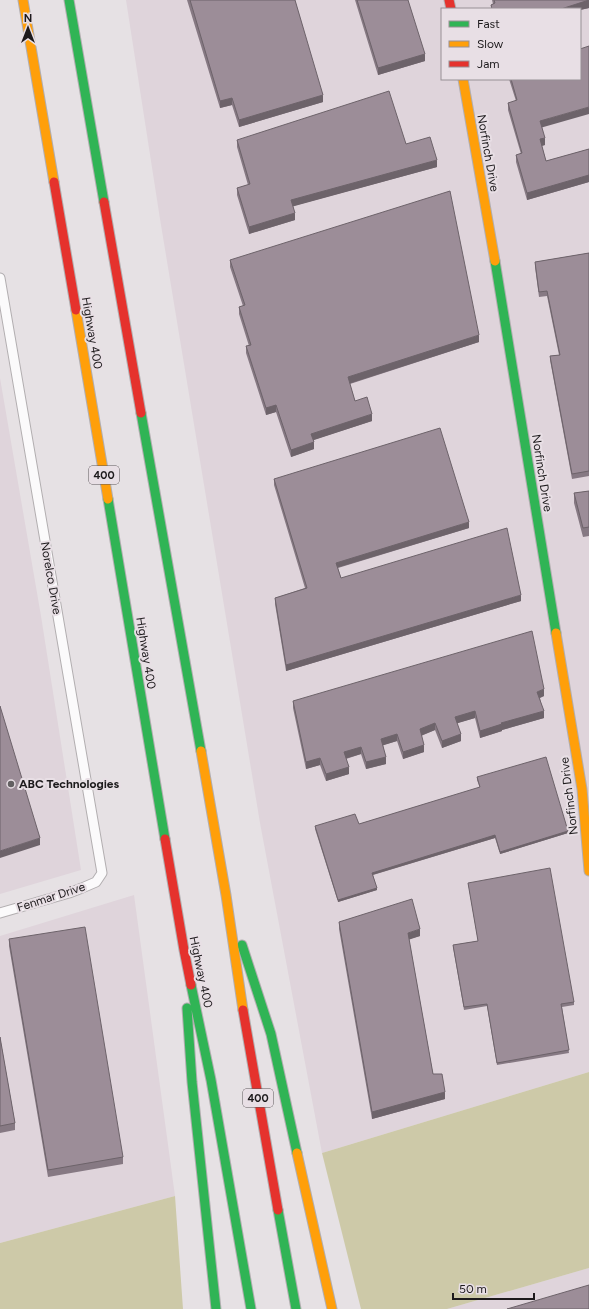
<svg xmlns="http://www.w3.org/2000/svg" width="589" height="1309" font-family="Figtree,sans-serif">
<rect width="100%" height="100%" fill="#e6e1e4"/>
<path fill="#dfd4db" fill-rule="evenodd" d="M126 0H589V1072L322 1153 260 823 160 219ZM442 9H580V79H442Z
M0 378 41 616 81 870 0 894Z
M134 895 175 1196 0 1243V936Z
M589 1268V1309H447Z"/>
<path fill="#cdc9a8" d="M589 1072V1268L447 1309H361L322 1153Z
M175 1196 183 1309H0V1243Z"/>
<g fill="none" stroke-linecap="round" stroke-linejoin="round">
<defs>
<path id="street" d="M0 278 102 873 96 882 82 888 69 893 0 913"/>
<path id="fast" d="M69 0 104 202
M495 261 556 633
M141 413 201 751
M108 499 165 839
M242 945 271 1034 297 1153
M191 985 211 1080 251 1309
M187 1008 192 1082 216 1309
M278 1210 296 1309"/>
<path id="slow" d="M23 0 54 182
M463 79 495 261
M76 310 108 499
M556 633 582 789 589 871
M201 751 226 895 243 1010
M297 1153 332 1309"/>
<path id="jam" d="M449 0 451 9
M54 182 76 310
M104 202 141 413
M165 839 184 950 191 985
M243 1010 278 1210"/>
</defs>
<use href="#street" stroke="#b2aeb0" stroke-width="11"/>
<use href="#fast" stroke="#b2aeb0" stroke-width="11"/>
<use href="#slow" stroke="#b2aeb0" stroke-width="11"/>
<use href="#jam" stroke="#b2aeb0" stroke-width="11"/>
<use href="#street" stroke="#fbfafb" stroke-width="9"/>
<use href="#fast" stroke="#30b455" stroke-width="9"/>
<use href="#slow" stroke="#ff9f0a" stroke-width="9"/>
<use href="#jam" stroke="#e5322d" stroke-width="9"/>
</g>
<path fill="#867983" d="M187 0H295L323 102 239 127 232 105 220 108Z
M355 0H408L425 61 378 75Z
M492 0H589V8L580 10V9H491V5L493 4Z
M509 79H580L542 127 545 145 542 146 546 161 589 149V182L527 200 516 162V155L521 154 508 110V103L516 101Z
M237 140 406 144 437 167 293 206 295 220 249 234 237 195V188L248 185 237 147Z
M589 253V476L572 479 550 360V356L559 355 547 296 539 297 535 267V262Z
M230 260 479 342 350 384 355 401 372 421 313 440 314 449 291 457 276 412 266 415 246 353V346H249L239 314V307L243 306 230 267Z
M274 479 469 528 338 568 341 578 521 601 286 671 275 604V598L305 588 274 485Z
M589 491V536L583 537 574 503V493Z
M544 696 540 698 544 718 502 730V731L480 738 475 718 457 723 461 741 442 748 435 730 421 736 424 752 403 759 397 741 383 745 386 764 366 769 361 754 346 759 349 774 326 781 320 765 306 769 293 708V701Z
M477 777 568 833 500 854 495 838 373 875 377 890 338 902 315 829V826L359 824 480 788 477 780Z
M468 883 574 1002V1005L562 1007 569 1053 497 1065 487 1006 464 1010 453 947V945L478 941Z
M339 922 420 936 409 939 433 1074 445 1099 372 1119 339 929Z
M9 939 123 1157V1164L48 1177 9 946Z
M0 1037 15 1123V1130L0 1133Z"/>
<path fill="#6d636a" d="M589 0V8L580 10V9H561Z
M425 54V61L378 75V68Z
M323 95V102L239 127V120Z
M232 98V105L220 108V101Z
M589 107V114L540 128V121Z
M545 138V145L540 146V139Z
M437 160V167L291 207V200Z
M589 175V182L527 200V193Z
M295 213V220L249 234V227Z
M479 335V342L348 384V377Z
M276 405V412L266 415V408Z
M372 414V421L311 441V434Z
M314 442V449L291 457V450Z
M469 522V528L336 568V563Z
M521 595V601L286 671V665Z
M544 689V696L537 699V692Z
M475 711V718L455 724V717Z
M544 711V718L502 730V731L480 738V731L501 723Z
M435 723V730L420 736V729Z
M397 734V741L381 746V739Z
M461 734V741L442 748V741Z
M424 745V752L403 759V752Z
M361 747V754L344 759V752Z
M386 757V764L366 769V762Z
M320 758V765L306 769V762Z
M349 767V774L326 781V774Z
M568 831V833L500 854V852Z
M495 835V838L372 875V873Z
M40 838V845L0 858V851Z
M377 888V890L338 902V900Z
M420 929V936L408 940V933Z
M445 1092V1099L372 1119V1112Z"/>
<path fill="#9c8d98" stroke="#6d636a" d="M190 0H295L323 95 239 120 232 98 220 101Z
M357 0H408L425 54 378 68Z
M494 0H589L561 9H492L491 5 495 3Z
M589 46V107L540 121 545 138 540 139 546 161 589 149V175L527 193 516 155 522 153 508 103 517 100 511 79H580V49Z
M389 91 406 144 430 137 437 160 291 200 295 213 249 227 237 188 250 184 237 140Z
M450 191 479 335 348 377 355 401 367 397 372 414 311 434 314 442 291 450 276 405 266 408 246 346 251 345 239 307 245 305 230 260Z
M589 253V471L572 474 550 356 560 355 547 291 539 292 535 262Z
M440 428 469 522 336 563 341 578 507 528 521 595 286 665 275 598 307 588 274 479Z
M589 491V527L583 528 574 493Z
M532 631 544 689 537 692 544 711 501 723 502 724 480 731 475 711 455 717 461 734 442 741 435 723 420 729 424 745 403 752 397 734 381 739 386 757 366 762 361 747 344 752 349 767 326 774 320 758 306 762 293 701Z
M0 706 40 838 0 851Z
M546 757 568 831 500 852 495 835 372 873 377 888 338 900 315 826 355 814 359 824 480 787 477 777Z
M550 868 574 1002 561 1004 569 1050 497 1063 487 1004 464 1007 453 945 478 941 468 883Z
M412 899 420 929 408 933 433 1074H442L445 1092 372 1112 339 922Z
M85 927 123 1157 48 1170 9 939Z
M0 1037 15 1123 0 1126Z
M589 1285V1309H507Z"/>
<circle fill="#636062" stroke="#e8dfe5" stroke-width="1.5" cx="11" cy="784" r="4"/>
<g text-anchor="middle" stroke-width="4" stroke-linejoin="round" paint-order="stroke">
<g fill="#e8dfe5" stroke="#5a5558" stroke-width="1">
<rect x="89" y="466" width="30" height="18" rx="3"/>
<rect x="243" y="1089" width="30" height="18" rx="3"/>
</g>
<g font-size="11" font-weight="bold" fill="#1d1a1c">
<text x="104" y="479">400</text>
<text x="258" y="1102">400</text>
</g>
<g font-size="12" fill="#1d1a1c" stroke="#e8dfe5">
<text transform="translate(488 153) rotate(80)" y="4">Norfinch Drive</text>
<text transform="translate(92 333) rotate(80)" y="4">Highway 400</text>
<text transform="translate(542 473) rotate(81)" y="4">Norfinch Drive</text>
<text transform="translate(51 578) rotate(80)" y="4">Norelco Drive</text>
<text transform="translate(146 653) rotate(81)" y="4">Highway 400</text>
<text transform="translate(569 796) rotate(-97)" y="4">Norfinch Drive</text>
<text transform="translate(51 897) rotate(-18)" y="4">Fenmar Drive</text>
<text transform="translate(201 972) rotate(78)" y="4">Highway 400</text>
</g>
<g font-size="12" font-weight="bold" fill="#1d1a1c" stroke="#e8dfe5" text-anchor="start">
<text x="19" y="788">ABC Technologies</text>
</g>
</g>
<rect x="441" y="8" width="140" height="72" fill="#e8dfe5" stroke="#979095"/>
<rect x="449" y="21" width="20" height="6" fill="#30b455" stroke="#979095"/>
<text x="477" y="28" font-size="12" fill="#1d1a1c">Fast</text>
<rect x="449" y="41" width="20" height="6" fill="#ff9f0a" stroke="#979095"/>
<text x="477" y="48" font-size="12" fill="#1d1a1c">Slow</text>
<rect x="449" y="61" width="20" height="6" fill="#e5322d" stroke="#979095"/>
<text x="477" y="68" font-size="12" fill="#1d1a1c">Jam</text>
<g transform="translate(28 28)" stroke="#e8dfe5" stroke-width="3" paint-order="stroke">
<path d="M0-3L7 15L0 10L-7 15Z" fill="#1d1a1c"/>
<text y="-6" font-size="11" font-weight="bold" text-anchor="middle" fill="#1d1a1c">N</text>
</g>
<path d="M453 1293v6h81v-6" fill="none" stroke="#1d1a1c" stroke-width="2"/>
<text x="459" y="1293" font-size="12" fill="#1d1a1c" stroke="#e8dfe5" stroke-width="3" paint-order="stroke">50 m</text>
</svg>
